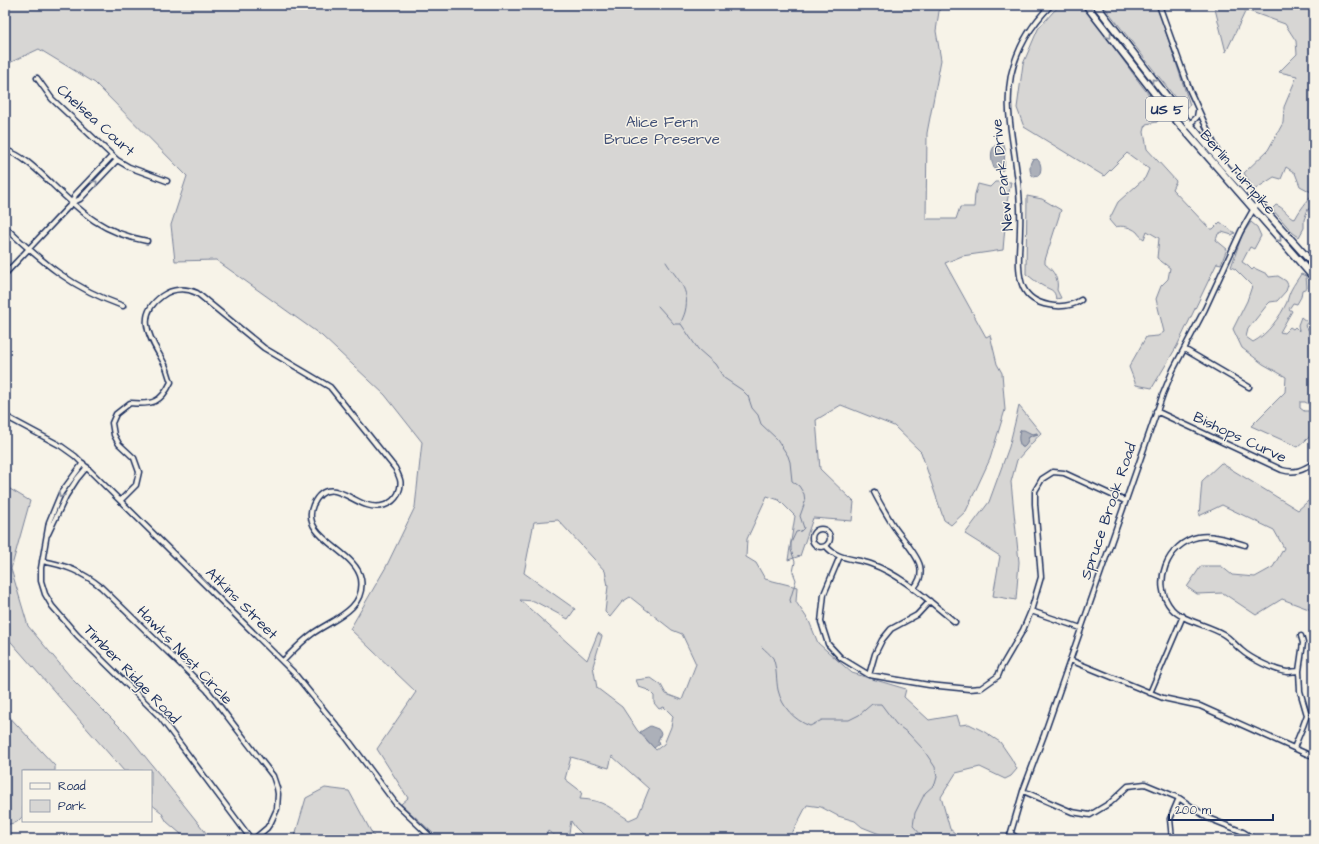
<svg xmlns="http://www.w3.org/2000/svg" width="1319" height="844" font-family="'Architects Daughter',sans-serif">
<rect width="100%" height="100%" fill="#f7f3e8"/>
<filter id="ink" filterUnits="userSpaceOnUse"><feTurbulence type="fractalNoise" baseFrequency=".025" numOctaves="2"/><feDisplacementMap in="SourceGraphic" scale="8" xChannelSelector="R" yChannelSelector="G"/><feConvolveMatrix kernelMatrix="1 2 1 2 8 2 1 2 1" color-interpolation-filters="sRGB"/></filter>
<g filter="url(#ink)">
<path fill="#d7d6d4" stroke="#798299" fill-rule="evenodd" d="M5 5H940L936 31 941 60 927 133 926 219H956L960 207H974L975 194 978 184 990 187 995 182H1011L1007 202 1003 250 962 256 945 263 986 337 990 335 997 364 1002 373 1005 410 990 459 966 511 951 525 944 520 921 452 894 426 841 405 816 420 820 469 854 502 852 521 813 518 800 556 788 560 795 516 779 500 767 496 747 539 746 557 756 563 765 579 797 587 796 602 809 621 818 643 852 673 906 689 904 697 929 720 957 715 960 725 969 724 983 731 1000 742 1011 758 1017 769 1011 776 1005 779 980 767 956 773 941 797 950 829 962 839H892L862 827 855 821 838 816 821 807 807 805 789 839H587L575 827 571 821 568 839H559L548 831 544 839H440L435 835 401 804 408 798 377 749 416 692 350 629 386 567 415 507 422 442 385 395 322 336 216 260 175 261 171 225 187 176 95 83 39 49 5 65ZM558 520 605 571 608 586 605 612 610 617 622 602 630 597 672 630 682 634 696 664 682 700 666 694 661 685 651 678 636 680 639 687 648 690 654 696V703L659 709 664 707 673 716 671 727 664 744 656 750 637 730 622 707 597 688 593 666 602 636 598 633 587 660 520 600 534 601 568 619 575 609 524 573 534 522ZM612 756 649 789 638 816 629 820C610 808 604 800 580 799L582 792 565 779 571 757 609 768Z
M1061 5H1083L1142 86 1165 115 1160 116 1157 122 1146 124 1144 132 1147 149 1176 181 1172 189 1210 229H1213L1220 222 1235 233 1232 235 1222 232 1218 234 1216 240 1227 249 1221 264 1217 263 1177 346 1152 388 1136 385 1129 367 1146 337 1158 336 1164 332 1156 299 1161 286 1168 279 1170 268 1157 258 1159 238 1147 231 1144 239C1141 237 1139 235 1137 232 1131 227 1122 225 1115 227L1109 220 1118 202 1145 178 1149 169 1127 153 1104 176 1024 127 1017 108 1023 64 1038 29 1053 12Z
M1103 5H1157L1190 105 1184 109Z
M1214 5H1314V210L1308 209 1304 220V228L1299 237 1293 233 1272 209 1276 205C1285 208 1286 215 1295 219 1300 209 1307 202 1313 193L1300 186 1295 173 1286 167 1281 179 1274 177 1254 190 1244 173 1268 150 1283 123 1284 107 1297 76 1279 72 1297 54 1296 41 1285 24 1246 10 1226 52Z
M1027 196 1042 199 1061 210 1045 260V264C1054 271 1059 279 1057 290L1061 298 1056 299C1055 289 1050 290 1043 286 1037 283 1032 278 1026 274Z
M1251 222 1257 227 1261 236 1254 249 1250 247 1242 262 1248 266 1252 270 1254 268 1267 274 1269 277 1278 276 1286 281 1288 285 1286 291 1277 301 1270 302 1267 305 1248 329 1246 337 1253 342C1267 335 1280 317 1287 302 1288 298 1289 294 1291 290 1294 284 1298 279 1301 274L1306 276 1307 288 1302 290 1301 297 1297 304 1293 303 1289 309 1292 311 1280 332 1284 333 1290 327 1293 329 1295 327 1299 331 1298 325 1301 317 1307 322 1305 326 1314 336V407L1305 402H1300V408L1304 411H1314V433L1298 447 1251 426 1285 392 1286 377 1263 364 1242 348 1233 329 1247 301 1252 286 1235 269 1231 267 1242 235Z
M1019 406 1041 433 1017 460 1011 482 1019 562 1016 600 993 596 1000 556 965 534 989 502 1009 447ZM1020 431 1032 434 1037 433 1029 437 1024 447H1022C1018 443 1019 436 1020 431Z
M1221 463 1298 510 1314 496V611L1282 599 1256 615 1223 593 1197 594 1187 587 1201 566H1221L1232 575 1255 577 1273 567 1284 548 1274 530 1222 505 1199 516 1202 481Z
M5 486 30 501 11 569 28 626 74 681 128 735 211 839H182L181 834 167 822 161 812 151 804V771H124L5 635Z
M5 712 55 766V771H23V816L17 822 6 825V833L17 839H5Z
M325 788 349 791 375 839H294L306 798Z"/>
<path fill="#acb0b9" stroke="#727c95" d="M997 144 1004 145 1005 148 1004 167 1003 170 998 171 994 168C991 160 989 149 997 144Z
M1037 159C1042 163 1042 172 1038 176L1034 177C1029 174 1029 165 1032 160Z
M1021 430H1024L1032 434H1038L1029 437 1026 445 1024 447H1022C1018 442 1018 435 1021 430Z
M650 726 658 729 661 733 658 741 659 744 654 748 640 732Z"/>
<g fill="none" stroke-linecap="round" stroke-linejoin="round">
<path stroke="#727c95" stroke-width="1" d="M666 262C677 280 691 288 685 312 684 316 682 319 681 323
M658 306 674 324H681L698 349 715 364 724 378 742 390 748 396 752 408 758 415 761 424 777 439 788 456 790 462 792 481 799 486 804 494 805 502 800 516 804 528 801 531 796 532 791 543V550L795 562 793 572 796 580 790 600 791 603
M762 647C765 650 770 654 773 658 777 668 776 680 778 690 782 707 794 720 810 726L822 720H849L859 715 872 704H881L896 724 908 733 923 749 935 767 937 777 935 784 925 793 915 813 913 826 923 837 926 839"/>
<defs>
<path id="minor" d="M1051 5C1032 24 1017 48 1011 75 1005 106 1012 135 1016 166 1019 187 1021 208 1020 229 1020 246 1016 271 1023 287 1032 307 1064 311 1081 300
M1159 5 1190 91 1219 155
M37 78 52 99 117 160 129 167 167 181
M1188 126 1197 117 1198 111
M5 150C24 156 37 170 52 184 83 214 103 233 147 241
M72 203 80 199 117 160
M5 227C43 263 72 288 123 306
M5 274 72 203 75 195 112 156
M1184 349 1249 387
M1156 411 1282 470C1295 474 1303 470 1314 463
M5 416 61 446 75 456 294 673 346 737 396 804 433 839
M83 463 61 493 49 522 41 568V581L45 594 52 606 77 635 160 717 251 839
M874 492C879 502 885 512 891 522 898 534 917 553 920 566 922 576 919 582 913 589
M121 500 136 485 139 472 134 458 119 444 114 435 112 423 116 414 130 403C152 405 161 403 171 382 169 377 168 372 166 367 155 344 131 318 162 296 173 288 186 288 197 293L264 348 330 387 395 468C400 478 403 483 398 494 392 505 379 509 367 505 349 500 327 475 313 505 299 538 356 550 361 579 366 610 331 620 312 634 301 642 292 652 283 661
M812 538a9 9 0 1 1 18 0a9 9 0 1 1-18 0Z
M48 534 66 496 77 479 87 467
M1245 545C1231 541 1213 534 1198 537 1168 543 1150 584 1172 609 1183 621 1208 625 1223 634 1230 638 1235 645 1241 650 1251 659 1274 670 1287 672 1291 672 1295 671 1299 671
M826 546C837 560 855 558 871 564 902 575 929 601 955 622
M840 556 824 594 821 622 828 644 841 658 869 675 929 685 969 689 981 688 998 676 1002 666 1023 630 1031 611 1041 577 1035 504V491L1042 479 1053 472 1064 473 1125 501
M42 561C65 565 83 572 101 587L207 690 273 776 277 788 278 794 277 809 271 822 267 828 254 839
M1031 611 1081 628
M1070 660 1163 698 1200 706 1307 754 1314 756
M869 675 875 654 882 640 891 629 917 615 930 601
M1150 693 1183 616
M1294 748 1303 726 1307 715 1300 691 1299 671 1303 643 1301 636
M1023 791 1072 812 1090 815 1110 803 1128 786 1145 784 1179 798 1208 818 1243 832 1254 839
M1011 834 1019 839
M1009 839 1023 791 1044 735 1163 394 1173 370 1205 309 1241 231 1253 210 1258 203
M1172 839 1170 819 1179 798"/>
<path id="highway" d="M1086 5 1169 112 1314 278
M1096 5 1175 107 1224 165 1314 265"/>
</defs>
<use href="#minor" stroke="#1b2f5e" stroke-width="7"/>
<use href="#highway" stroke="#1b2f5e" stroke-width="9"/>
<use href="#minor" stroke="#f7f3e8" stroke-width="4"/>
<use href="#highway" stroke="#f7f3e8" stroke-width="6"/>
</g>
<defs><path id="oneway-chevron" d="M-2-3.5L2.5 0L-2 3.5" fill="none" stroke-width="1.6" stroke-linecap="round" stroke-linejoin="round"/></defs>
<g stroke="#8991a3">
<use href="#oneway-chevron" transform="translate(1109 36) rotate(52)"/>
<use href="#oneway-chevron" transform="translate(1154 81) rotate(-129)"/>
<use href="#oneway-chevron" transform="translate(95 183) rotate(-47)"/>
<use href="#oneway-chevron" transform="translate(1279 239) rotate(48)"/>
<use href="#oneway-chevron" transform="translate(61 495) rotate(119)"/>
</g>
</g>
<g text-anchor="middle" stroke-width="3" stroke-linejoin="round" paint-order="stroke">
<rect fill="#f7f3e8" stroke="#5d6a87" stroke-width="1" x="1146" y="97" width="42" height="24" rx="3"/>
<g font-size="14" font-weight="bold" fill="#1b2f5e">
<text x="1167" y="114">US 5</text>
</g>
<g font-size="15" fill="#1b2f5e" stroke="#f7f3e8">
<text transform="translate(96 120) rotate(42)" y="5">Chelsea Court</text>
<text transform="translate(1238 172) rotate(49)" y="5">Berlin Turnpike</text>
<text transform="translate(1002 175) rotate(-96)" y="5">New Park Drive</text>
<text transform="translate(1240 437) rotate(25)" y="5">Bishops Curve</text>
<text transform="translate(1108 511) rotate(-71)" y="5">Spruce Brook Road</text>
<text transform="translate(242 603) rotate(45)" y="5">Atkins Street</text>
<text transform="translate(185 655) rotate(46)" y="5">Hawks Nest Circle</text>
<text transform="translate(132 674) rotate(46)" y="5">Timber Ridge Road</text>
</g>
<g font-size="15" fill="#415076" stroke="#f7f3e8">
<text x="662" y="127">Alice Fern<tspan x="662" dy="17">Bruce Preserve</tspan></text>
</g>
</g>
<rect width="1319" height="844" fill="none" stroke="#f7f3e8" stroke-width="20"/>
<rect x="10" y="10" width="1299" height="824" fill="none" stroke="#1b2f5e" stroke-width="1.5" filter="url(#ink)"/>
<rect x="22" y="770" width="130" height="52" fill="#f7f3e8" stroke="#9fa5b1"/>
<rect x="30" y="783" width="20" height="6" fill="#f7f3e8" stroke="#9fa5b1"/>
<text x="58" y="790" font-size="12" fill="#1b2f5e">Road</text>
<rect x="30" y="800" width="20" height="12" fill="#d7d6d4" stroke="#9fa5b1"/>
<text x="58" y="810" font-size="12" fill="#1b2f5e">Park</text>
<path d="M1169 814v6h104v-6" fill="none" stroke="#1b2f5e" stroke-width="2"/>
<text x="1175" y="814" font-size="12" fill="#1b2f5e" stroke="#f7f3e8" stroke-width="3" paint-order="stroke">200 m</text>
</svg>
